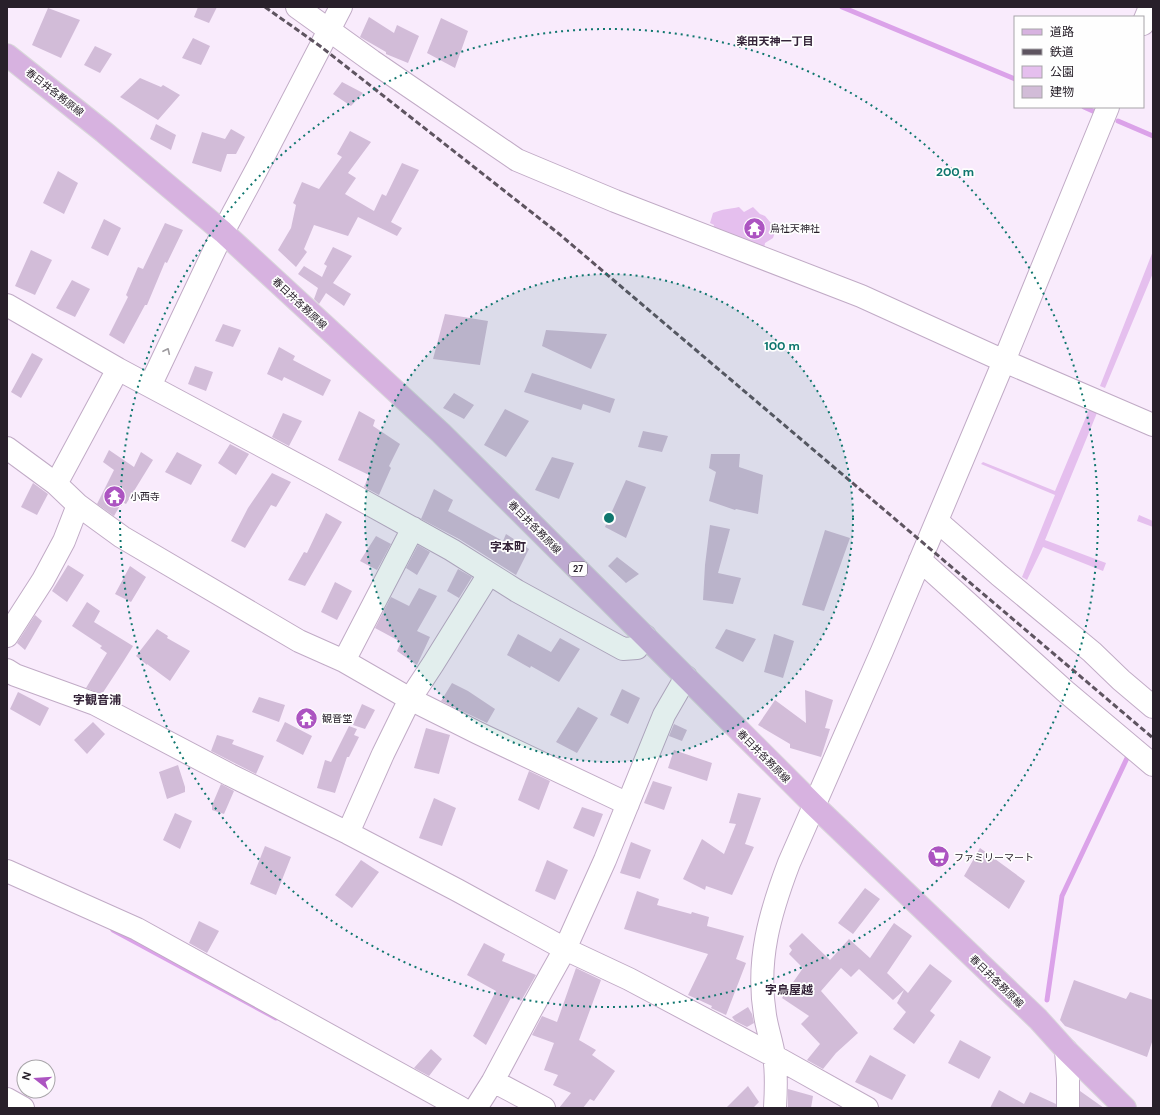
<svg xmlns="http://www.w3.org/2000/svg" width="1160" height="1115" font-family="'DM Sans','Noto Sans JP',sans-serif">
<rect width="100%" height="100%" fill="#f9ebfc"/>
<path fill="#e5bfee" d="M739 207 744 212 753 207 760 214 765 216 776 229 773 238 765 243 764 249 712 231 714 225 710 223 713 213C722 209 730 209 739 207Z
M1153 251V273L1105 388 1100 386Z
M1091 405 1099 408 1045 540 1106 563 1103 571 1043 547 1027 580 1022 577 1055 495 981 464 983 462 1055 491Z
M1139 515 1153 521V527L1137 521Z"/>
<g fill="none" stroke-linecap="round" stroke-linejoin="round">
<path stroke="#dba2e9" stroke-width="5" d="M842 7 1015 79
M1084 107 1095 112
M1118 121 1153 136
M113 930 276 1018
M1047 1000 1062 896 1128 756"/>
</g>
<path fill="#d2bcd8" d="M198 7H217L209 23 194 17Z
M48 8 80 20 61 58 32 45Z
M369 17 394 33 397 25 419 36 408 63 386 54V52L360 37Z
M441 18 468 31 455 68 427 53Z
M193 38 210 46 201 65 182 58Z
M95 46 112 54 100 73 84 65Z
M140 78 161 87 163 85 180 95 158 120 120 97Z
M342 82 363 93 351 106 333 94Z
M156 124 176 135 171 150 150 139Z
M231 129 245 137 236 154H227L221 172 192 163 202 132 225 139Z
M350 131 371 142 348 173 356 178 345 194 374 211 382 194 386 196 402 163 419 170 391 222 402 228 397 236 358 217 348 236 314 225 304 249 307 252 296 267 278 250 291 228 296 205 293 203 302 182 319 189 342 157 337 154Z
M58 171 78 183 64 214 43 203Z
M104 219 121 228 108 256 91 248Z
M165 223 183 230 167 263 165 262 147 305H145L124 344 109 335 128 297 126 295 138 267 143 269Z
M333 247 352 256 333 283 351 294 344 306 326 293 319 304 314 299 318 288 298 274 304 266 322 277 327 266 324 264Z
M31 250 52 260 35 295 15 286Z
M72 280 90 289 75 317 56 308Z
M445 314 488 321 480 365 433 359Z
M223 324 241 330 233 347 215 341Z
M546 330 607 334 591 369 542 346Z
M279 347 295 356 293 360 331 380 323 396 284 377 282 381 267 374Z
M32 353 43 359 21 398 11 392Z
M195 366 213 372 206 391 188 384Z
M532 373 615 399 610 413 583 404 581 410 524 392Z
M454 393 474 405 464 419 443 408Z
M505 409 529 421 506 457 484 445Z
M359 411 375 420 373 426 400 444 389 466 391 468 379 495 364 487 369 475 338 460Z
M283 413 302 421 289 446 272 437Z
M643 431 668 436 662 452 638 447Z
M230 444 249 454 236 475 218 463Z
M109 450 134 467 141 452 153 460 126 504 122 502 114 516 97 504 114 470 103 462Z
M177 452 202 465 191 485 165 472Z
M711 454H740L739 467 763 475 758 514 736 509 735 510 709 501 716 472 709 468Z
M552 457 574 463 559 499 535 490Z
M272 473 291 482 276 507 271 505 245 548 231 541 248 508Z
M626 480 646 487 626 538 605 527Z
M33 483 48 494 37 515 21 507Z
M434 489 453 500 448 511 503 541 506 534 529 549 516 575 459 539 421 519Z
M326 513 342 522 305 586 288 580 304 552 307 553Z
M710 525 730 529 718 573 741 578 733 604 703 600 705 565Z
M825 530 850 538 824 611 802 605Z
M376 536 391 544 377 570 360 561Z
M418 545 430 552 417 575 406 568Z
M617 557 639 574 626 583 608 566Z
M68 565 84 575 67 602 52 591Z
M130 566 146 577 131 602 115 594Z
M458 569 472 577 459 598 447 591Z
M335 582 352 591 337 620 321 612Z
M419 588 437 596 417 631 430 637 417 665 397 651 401 642 375 628 391 597 409 606Z
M87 602 100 611 94 622 133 646 123 662 102 694 86 688 107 653 100 648 102 646 72 626Z
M35 615 42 621 25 650 17 643Z
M157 629 168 636 167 638 190 651 170 681 147 664V665L136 656Z
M726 629 756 639 743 662 715 648Z
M518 634 551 652 560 638 580 649 559 682 531 666 530 668 507 655Z
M774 634 794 641 783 678 764 672Z
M452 683 468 691 495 709 487 723 441 701Z
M622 689 640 698 628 724 610 715Z
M805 690 833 700 825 728 830 729 821 757 790 748V744L758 725 775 700 806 723Z
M18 692 49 708 40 726 10 709Z
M259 697 285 705 279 722 252 712Z
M362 704 375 710 365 729 353 725Z
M578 707 598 718 577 753 556 742Z
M93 722 105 734 87 754 74 740Z
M285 722 312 736 303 755 276 741Z
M674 724 687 730 682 741 669 736Z
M349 726 357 729 354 735 359 737 349 757H347L335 793 317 788 325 760 331 762Z
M426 728 450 735 439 774 414 768Z
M217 735 234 740 232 744 264 756 256 774 211 751Z
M674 750 712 763 707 781 668 768Z
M178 765 185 787V792L167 799 159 772Z
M529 771 550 781 539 810 518 800Z
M653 781 672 787 664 810 644 803Z
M221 784 234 791 224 814 212 810V805Z
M738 793 761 798 745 844 754 847 732 895 706 886 705 890 683 879 702 839 724 854 736 824 729 823Z
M434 798 456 808 442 846 419 838Z
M582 807 603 814 594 837 573 828Z
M175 813 192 821 180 849 163 840Z
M631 842 651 850 640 879 620 873Z
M265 846 291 857 276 895 250 884Z
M980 848 1025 881 1009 909 964 876Z
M361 860 379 872 352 908 335 895Z
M547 860 568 870 555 900 535 891Z
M865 888 880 899 853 934 838 923Z
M637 891 659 899 657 905 691 914 692 912 709 917 707 926 744 936 736 959 746 963 726 1015 711 1008 712 1006 688 995 708 954 624 929Z
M199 921 219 931 207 953 189 943Z
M894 923 912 936 887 973 908 993 930 964 952 981 930 1011 935 1015 914 1044 893 1029 906 1012 897 1003 904 990 893 1000 859 969 851 977 841 968 821 991 858 1033 836 1053 823 1069 807 1060 820 1044 801 1024 809 1016 782 998 803 968 789 954 792 950 789 946 802 933 830 960 849 939 870 958Z
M484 943 505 954 502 961 536 975 521 1001 512 996 486 1045 473 1036 496 991 467 975Z
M576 968 601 980 579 1040 596 1050 592 1055 615 1071 594 1101 590 1099 583 1108H559L571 1093 553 1085 558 1075 544 1070 554 1043 532 1035 542 1016 557 1022Z
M1074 980 1126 999 1130 992 1153 1000V1039L1147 1057 1065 1026 1060 1020Z
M748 1007 752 1014 754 1023 747 1027 735 1021 732 1017Z
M960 1040 991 1057 979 1079 948 1063Z
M431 1049 442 1059 429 1076 414 1068Z
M870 1055 906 1075 892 1100 855 1082Z
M748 1086 759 1102 753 1108H726Z
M788 1089 813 1096 811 1108H788Z
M999 1090 1024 1104 1030 1092 1056 1104V1108H990Z
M1080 1091 1104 1108H1080Z"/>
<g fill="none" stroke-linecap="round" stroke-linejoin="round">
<defs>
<path id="minor" d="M297 7 372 61 517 160 615 201 861 296 1004 361 1153 425
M1143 24 1150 7
M7 305 118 369 322 478 452 550 517 591 623 649 637 648 645 636
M150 386 223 232 258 167 341 7
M7 448 56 484 78 505 122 537 299 641 344 661 410 699 478 733 628 804
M56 484 118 369
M937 521 999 575 1092 652 1121 680 1153 707
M920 560 1065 691 1153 765
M7 636 43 580 64 541 78 505
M344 661 413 528
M7 670 15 675 95 704 230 775 348 833 457 890 565 949 629 979 774 1056 867 1108
M348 833 383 754 410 699 433 664 489 574
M7 871 137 929 461 1108
M1066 1050 1068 1078V1108
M493 1081 544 1108
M7 1099 23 1108
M476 1108 493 1081 532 1008 565 949 605 860 664 715 686 677
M775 1108C776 1091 777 1073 774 1056 772 1042 767 1029 765 1015 756 960 770 913 789 863L882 651 1004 361 1108 107"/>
<path id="major" d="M7 55 104 132 223 232 441 433 815 806 1038 1019 1066 1050 1125 1108"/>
</defs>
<use href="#minor" stroke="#c1abc6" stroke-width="24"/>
<use href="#major" stroke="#d8d7d9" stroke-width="24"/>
<use href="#minor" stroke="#fff" stroke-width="22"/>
<use href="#major" stroke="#d7b2e0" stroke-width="22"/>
<path stroke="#5e5460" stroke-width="3" stroke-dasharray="6 3" stroke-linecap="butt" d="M265 7 320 46 558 233 1153 738"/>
</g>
<defs><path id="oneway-chevron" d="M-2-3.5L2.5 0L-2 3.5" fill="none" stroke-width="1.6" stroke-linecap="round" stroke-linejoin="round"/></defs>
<use stroke="#9e9b9f" href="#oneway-chevron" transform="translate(167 351) rotate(-65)"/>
<circle cx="609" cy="518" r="244" fill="#0f766e" fill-opacity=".12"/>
<g fill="none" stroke="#0f766e" stroke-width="2" stroke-dasharray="2 4">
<circle cx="609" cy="518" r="244"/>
<circle cx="609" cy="518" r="489"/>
</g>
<defs>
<symbol id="temple-disc" viewBox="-11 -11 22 22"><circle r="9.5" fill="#ac54c1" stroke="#fefefe"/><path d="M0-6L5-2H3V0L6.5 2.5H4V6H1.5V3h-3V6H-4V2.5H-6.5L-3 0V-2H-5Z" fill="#fff"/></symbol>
<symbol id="supermarket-disc" viewBox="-11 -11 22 22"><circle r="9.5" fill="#ac54c1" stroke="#fefefe"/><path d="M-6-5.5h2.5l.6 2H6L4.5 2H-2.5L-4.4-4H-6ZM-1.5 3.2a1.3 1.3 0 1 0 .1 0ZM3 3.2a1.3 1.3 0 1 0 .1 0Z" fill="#fff"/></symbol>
</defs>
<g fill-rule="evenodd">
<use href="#temple-disc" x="742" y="216" width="25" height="25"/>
<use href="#temple-disc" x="102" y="484" width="25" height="25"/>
<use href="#temple-disc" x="294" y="706" width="25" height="25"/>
<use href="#supermarket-disc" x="926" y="844" width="25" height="25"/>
</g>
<g text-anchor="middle" stroke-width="3.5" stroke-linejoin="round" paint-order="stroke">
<rect fill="#fefefe" stroke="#68636a" stroke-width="1" x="569" y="562" width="18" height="14" rx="3"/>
<g font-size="9" font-weight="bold" fill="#28202a">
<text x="578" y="572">27</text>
</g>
<g font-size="10" fill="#28202a" stroke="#fefefe">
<text transform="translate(55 92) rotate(38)" y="4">春日井各務原線</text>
<text transform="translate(300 303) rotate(43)" y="4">春日井各務原線</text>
<text transform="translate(535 527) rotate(45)" y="4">春日井各務原線</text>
<text transform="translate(764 756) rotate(45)" y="4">春日井各務原線</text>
<text transform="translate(997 981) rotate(44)" y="4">春日井各務原線</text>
</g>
<g font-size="10" fill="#28202a" stroke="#fefefe" text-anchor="start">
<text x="770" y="232">烏社天神社</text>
<text x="130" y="500">小西寺</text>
<text x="322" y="722">観音堂</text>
<text x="954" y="861">ファミリーマート</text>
</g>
<g font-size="11" font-weight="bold" fill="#342338" stroke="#fefefe">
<text x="775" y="45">楽田天神一丁目</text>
</g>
<g font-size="12" font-weight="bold" fill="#342338" stroke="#fefefe">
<text x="508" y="551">字本町</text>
<text x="97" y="704">字観音浦</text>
<text x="789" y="994">字鳥屋越</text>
</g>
</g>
<circle cx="609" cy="518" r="6" fill="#0f766e" stroke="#fefefe" stroke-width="2"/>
<g font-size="12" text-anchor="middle" font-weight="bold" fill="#0f766e" stroke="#fefefe" stroke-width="3.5" stroke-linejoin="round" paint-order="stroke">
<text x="955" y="176">200 m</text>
<text x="782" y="350">100 m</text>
</g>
<rect width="1160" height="1115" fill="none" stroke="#28202a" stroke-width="16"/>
<rect x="1014" y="16" width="130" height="92" fill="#fefefe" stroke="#a8a5a9"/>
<rect x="1022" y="29" width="20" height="6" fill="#d7b2e0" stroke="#a8a5a9"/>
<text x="1050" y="36" font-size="12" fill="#28202a">道路</text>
<rect x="1022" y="49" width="20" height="6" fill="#5e5460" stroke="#a8a5a9"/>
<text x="1050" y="56" font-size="12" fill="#28202a">鉄道</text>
<rect x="1022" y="66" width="20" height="12" fill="#e5bfee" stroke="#a8a5a9"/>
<text x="1050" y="76" font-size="12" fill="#28202a">公園</text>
<rect x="1022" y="86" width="20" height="12" fill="#d2bcd8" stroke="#a8a5a9"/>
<text x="1050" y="96" font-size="12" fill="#28202a">建物</text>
<g transform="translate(36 1079) rotate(287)"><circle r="19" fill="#fefefe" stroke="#a8a5a9"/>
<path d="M0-3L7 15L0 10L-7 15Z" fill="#ac54c1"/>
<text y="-6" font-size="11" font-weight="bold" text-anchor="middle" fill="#28202a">N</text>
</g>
</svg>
